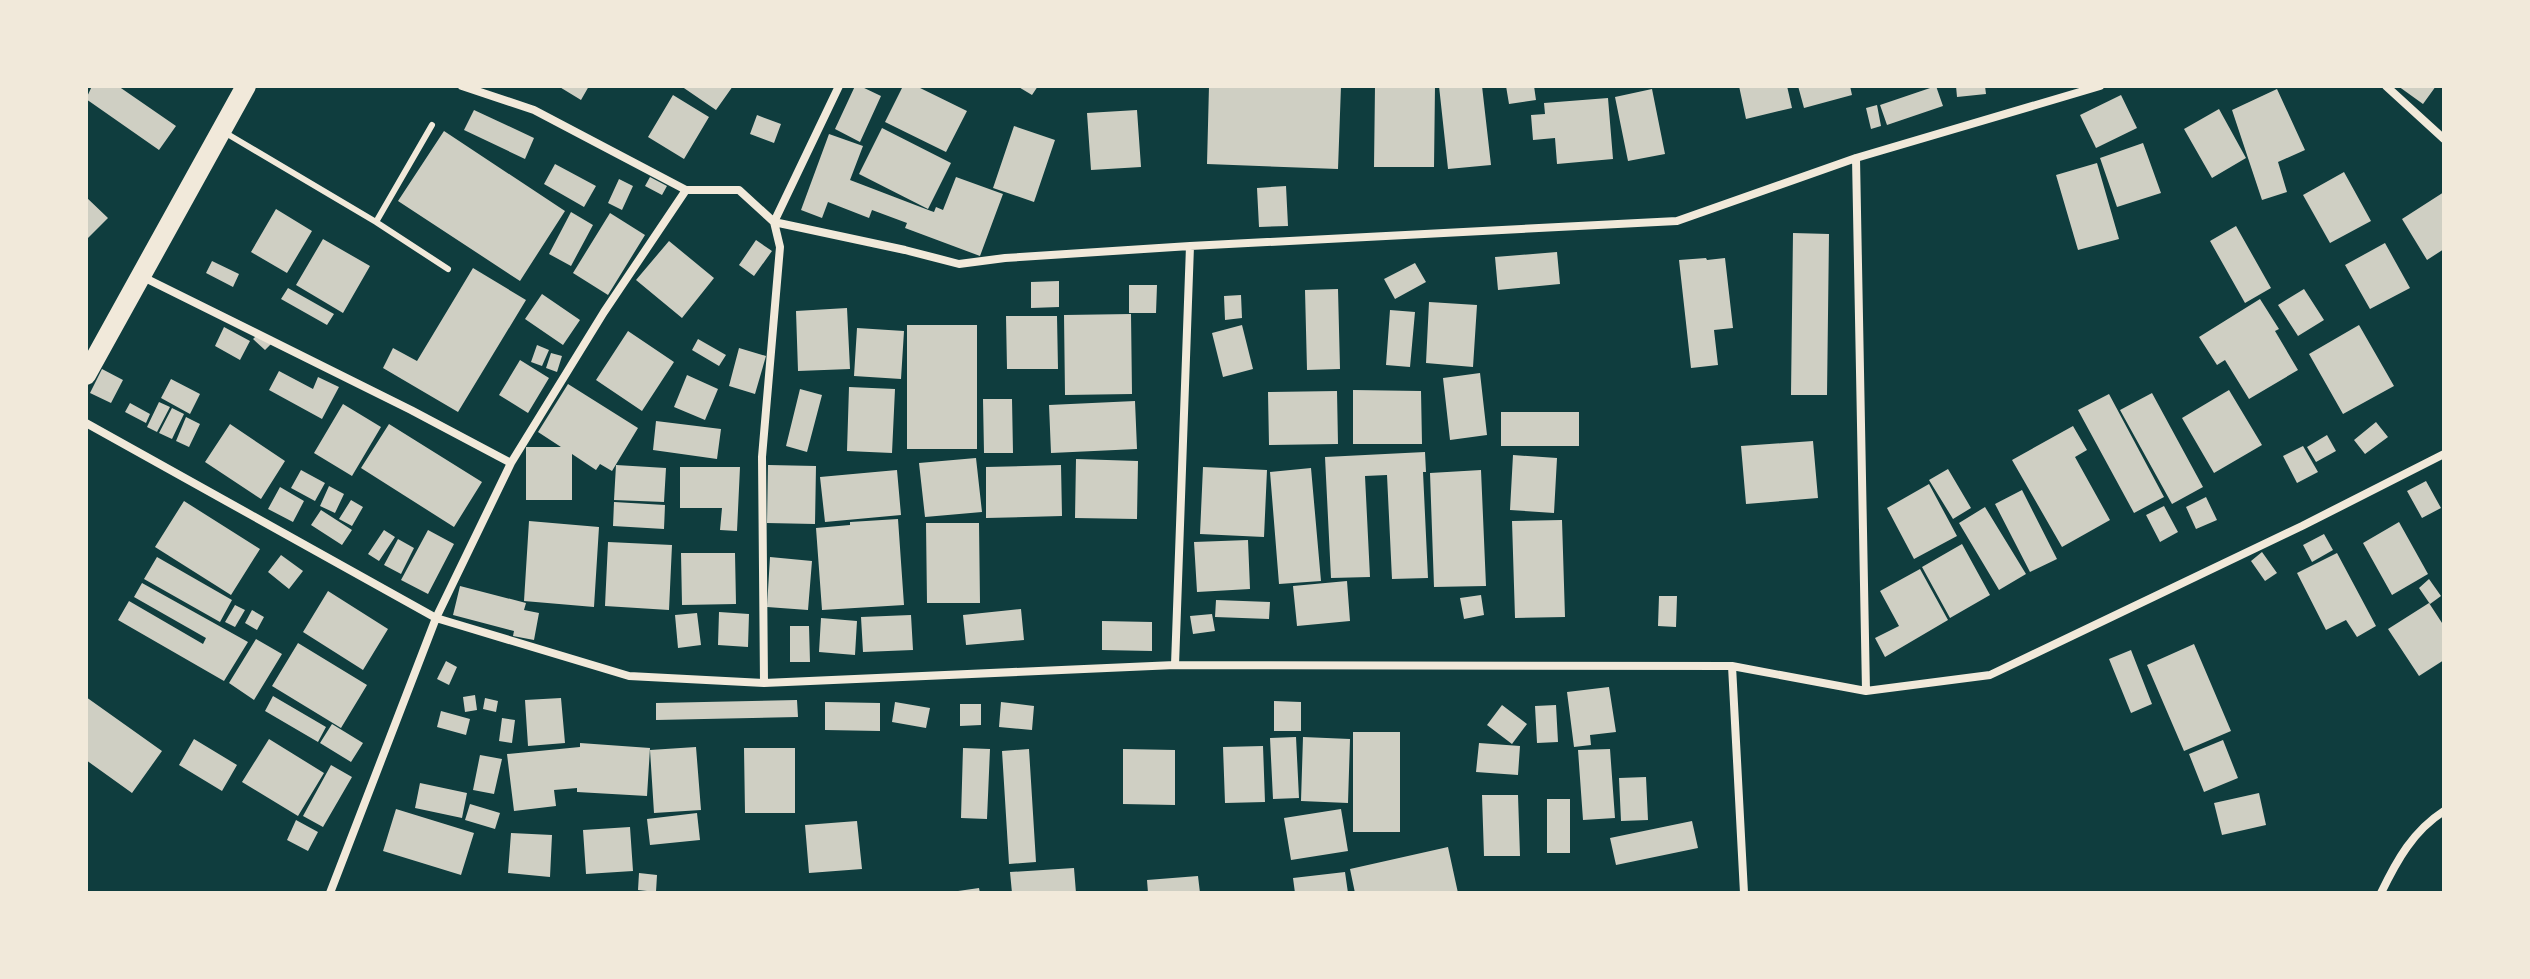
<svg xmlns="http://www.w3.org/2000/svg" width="2530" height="979" font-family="'PT Sans',sans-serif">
<rect width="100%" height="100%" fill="#0f3d3e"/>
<path fill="#cfcfc3" d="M92 86H118L176 126 159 150 86 99Z
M558 86H589L581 100Z
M681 86H733L716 110Z
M855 86H860L881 96 860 142 835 129Z
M903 86H916L967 111 946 152 885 122Z
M1017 86H1038L1032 95Z
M1209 86H1341L1338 169 1207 164Z
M1375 86H1435L1434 167H1374Z
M1439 86H1482L1491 165 1448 169Z
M1506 86H1534L1536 100 1509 104Z
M1739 86H1787L1792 108 1746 119Z
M1798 86H1850L1852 95 1804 108Z
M1936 86 1943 106 1887 125 1880 105Z
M1956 86H1985L1986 94 1957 97Z
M2398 86H2436L2423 104Z
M1652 89 1665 154 1628 161 1615 97Z
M2277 89 2305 150 2278 162 2287 192 2262 200 2232 110Z
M673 95 709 117 684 159 648 137Z
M2121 95 2137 128 2096 148 2080 115Z
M1608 98 1613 159 1557 164 1555 138 1533 140 1531 115 1545 114 1544 103Z
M1877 105 1881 126 1871 129 1866 108Z
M2219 109 2246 158 2212 178 2184 129Z
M474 110 534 138 525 159 464 130Z
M1137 110 1141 167 1091 170 1087 113Z
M757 115 781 124 774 143 750 134Z
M1014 126 1055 140 1034 202 993 188Z
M882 128 951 163 928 209 859 174Z
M444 131 565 211 520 281 398 201Z
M829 134 863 146 850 180 931 211 934 212 936 207 943 210 956 177 1003 194 980 256 905 228 907 223 872 210 869 218 828 202 822 218 801 210Z
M2143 143 2161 193 2117 207 2100 158Z
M2097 163 2119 239 2078 250 2056 175Z
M555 164 596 186 584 207 544 184Z
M2344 172 2371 221 2330 243 2303 195Z
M650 177 667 186 662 195 645 186Z
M619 179 633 186 622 210 608 203Z
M1286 186 1288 226 1259 227 1257 188Z
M2444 192V249L2427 260 2402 219Z
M86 197 108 218 86 240Z
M276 209 312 231 287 273 251 252Z
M571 212 593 225 571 266 549 254Z
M610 213 645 235 608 295 573 273Z
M2236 226 2271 288 2245 303 2210 241Z
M1793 233 1829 234 1827 395H1791Z
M323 239 370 266 343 313 296 285Z
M756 240 772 251 754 276 739 265Z
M669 241 714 278 682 318 636 280Z
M2385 243 2410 288 2370 309 2345 265Z
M1557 252 1560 284 1498 290 1495 257Z
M1706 258 1707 260 1725 258 1733 328 1714 330 1718 365 1691 368 1679 260Z
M212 261 239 274 233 287 206 273Z
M1415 263 1426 282 1395 299 1384 279Z
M473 268 526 300 458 412 383 368 393 348 417 361Z
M1059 281V307L1031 308V282Z
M1129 285H1157L1156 313H1129Z
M288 288 334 314 327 325 281 299Z
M1338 289 1340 369 1307 370 1305 290Z
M2304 289 2324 320 2298 336 2278 305Z
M542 294 580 320 563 345 525 319Z
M1241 295 1242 318 1225 320 1224 296Z
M2260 299 2279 329 2275 331 2298 370 2249 399 2225 360 2217 365 2199 337Z
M1429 302 1477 305 1473 367 1426 363Z
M847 308 850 369 798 371 796 311Z
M1390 310 1415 312 1410 367 1386 365Z
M1131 314 1132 394 1065 395 1064 315Z
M1006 316H1057L1058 369H1007Z
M907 325H977V449H907Z
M1242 325 1253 369 1223 377 1212 333Z
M2359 325 2394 386 2343 414 2309 354Z
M224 327 250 341 240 360 215 346Z
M857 328 904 331 901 379 854 376Z
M628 331 674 362 642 411 596 380Z
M259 333 271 344 265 350 253 339Z
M698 339 726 355 719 366 692 350Z
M537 345 549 350 542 366 531 362Z
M739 348 766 356 755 394 729 386Z
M551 353 562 356 557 372 546 368Z
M520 360 549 378 528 413 499 395Z
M102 369 123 380 111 403 90 393Z
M279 371 313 389 318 377 339 387 322 419 269 390Z
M1480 373 1487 435 1450 440 1443 378Z
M687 375 718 389 705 420 674 407Z
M171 379 200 394 190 414 161 398Z
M568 384 638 428 612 471 600 464 596 470 572 454V500H526V447H561L538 432Z
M849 387 895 389 892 453 847 451Z
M800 389 822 395 807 452 786 446Z
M1353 390 1421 391 1422 444H1353Z
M2229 390 2262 445 2214 473 2182 418Z
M1337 391 1338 444 1269 445 1268 392Z
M2152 393 2203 487 2172 504 2120 410Z
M2109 394 2164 497 2134 513 2078 410Z
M983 399H1012L1013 453H984Z
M1135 401 1137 449 1051 453 1049 405Z
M159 402 170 407 157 432 147 427Z
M130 403 150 414 146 423 125 412Z
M343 404 381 427 352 476 314 453Z
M172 408 184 414 172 439 159 433Z
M1501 412H1579V446H1501Z
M186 417 200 424 189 447 176 441Z
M656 421 721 429 717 459 653 450Z
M2376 422 2388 437 2365 454 2354 440Z
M230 424 285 461 261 499 205 462Z
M389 424 482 482 454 527 361 468Z
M2073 426 2087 450 2075 457 2110 520 2062 547 2012 460Z
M2327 435 2336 451 2316 462 2307 447Z
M1813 441 1818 498 1746 504 1741 446Z
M2303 446 2318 472 2297 483 2283 456Z
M1425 452 1426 472H1423L1428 578 1392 579 1387 475 1365 476 1370 577 1331 578 1325 457Z
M1513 455 1557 458 1554 513 1510 510Z
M976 458 982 512 925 517 919 463Z
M1076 459 1138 461 1137 519 1075 518Z
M616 465 666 468 664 502 614 500Z
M768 465 816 466 815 524 767 523Z
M1061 465 1062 516 986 518V467Z
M680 467H740L737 531 720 530 722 508H680Z
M1203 467 1267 470 1264 537 1200 534Z
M1311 468 1321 581 1279 584 1270 472Z
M1948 469 1971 508 1953 519 1929 480Z
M301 470 325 483 315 501 291 488Z
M897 470 901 515 825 522 820 477Z
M1481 470 1486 586 1434 587 1430 473Z
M2426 481 2441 508 2422 518 2407 491Z
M1929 484 1957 536 1914 559 1887 508Z
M329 486 344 494 335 513 320 506Z
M280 487 304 501 293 522 268 509Z
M2022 490 2057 559 2030 572 1995 504Z
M2206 497 2217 520 2196 529 2186 507Z
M351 500 363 507 352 526 339 519Z
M184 501 260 549 231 595 155 547Z
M614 502 665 505 664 529 613 526Z
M2164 506 2178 532 2160 542 2146 515Z
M1985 507 2026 574 1999 590 1959 523Z
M321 510 352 530 342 545 311 525Z
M898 519 904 605 822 610 816 528 850 525V522Z
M1562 520 1565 617 1515 618 1512 521Z
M529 521 599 527 594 607 524 601Z
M2399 522 2428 574 2392 595 2363 543Z
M926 523H979L980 603H927Z
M384 530 395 537 379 561 368 554Z
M428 530 454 544 428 594 401 580Z
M2324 534 2333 550 2312 562 2303 545Z
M398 539 414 548 401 574 384 565Z
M1248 540 1250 589 1197 592 1194 542Z
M608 542 672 545 669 610 605 606Z
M1962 544 1990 595 1950 618 1922 567Z
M2262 552 2277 573 2265 581 2251 561Z
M681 553H735L736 604 682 605Z
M2337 553 2376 626 2357 637 2346 620 2326 630 2297 573Z
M281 555 303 571 289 589 268 572Z
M157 557 232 600 220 622 144 579Z
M770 557 812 561 808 610 767 607Z
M1920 569 1948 620 1885 657 1875 638 1899 626 1880 591Z
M2429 579 2441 596 2430 604 2419 588Z
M1347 581 1350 621 1297 626 1293 586Z
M142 583 248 642 224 681 118 620 129 601 203 644 206 638 134 597Z
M460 586 526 603 524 610 539 613 534 640 513 636 514 631 453 615Z
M328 591 388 629 363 670 303 632Z
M1481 595 1484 615 1464 619 1460 598Z
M1659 596H1677L1676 627 1658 626Z
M1216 600 1270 602 1269 619 1215 617Z
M2429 603 2444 626V660L2419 676 2388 629Z
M235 605 245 610 235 627 225 622Z
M1021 609 1024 640 966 645 963 615Z
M252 610 264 617 257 630 245 623Z
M719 612 749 614 748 647 718 645Z
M697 613 701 645 678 648 675 615Z
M1212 614 1215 631 1193 634 1190 616Z
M911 615 913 650 863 652 861 617Z
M821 618 857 621 855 655 819 652Z
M1102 621 1152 622V651L1102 650Z
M790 626H809L810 662H790Z
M256 639 282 654 254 700 229 683Z
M298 643 367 685 341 728 272 686Z
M2194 644 2231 731 2184 751 2147 665Z
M2131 650 2152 704 2131 713 2109 659Z
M446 661 457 667 449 685 437 679Z
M1609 687 1616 732 1590 735 1591 745 1574 747 1567 692Z
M475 695 477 710 465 712 463 697Z
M273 696 326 727 318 742 265 711Z
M86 697 162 751 132 793 86 760Z
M485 698 498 701 496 712 483 709Z
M561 698 565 743 528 746 525 700Z
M797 700 798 717 656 720V703Z
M1274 701 1301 702V731H1274Z
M825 702 880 703V731L825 730Z
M895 702 930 708 926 728 892 722Z
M1001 702 1034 706 1032 730 999 727Z
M960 704H981V725L960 726Z
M1502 705 1527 724 1512 744 1487 725Z
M1556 705 1558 742 1537 743 1535 706Z
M441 711 470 719 466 735 437 727Z
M502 718 515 720 512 743 499 741Z
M332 724 363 743 351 762 320 743Z
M1353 732H1400V832H1353Z
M1296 737 1299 798 1273 799 1270 738Z
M1303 737 1350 739 1348 803 1301 801Z
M194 739 237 765 222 791 179 765Z
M269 739 324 773 298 816 242 782Z
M2223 740 2238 778 2204 792 2189 754Z
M580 743 650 748 647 796 577 792V788L554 790 556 806 514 811 507 754 580 747Z
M1479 743 1520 746 1518 775 1476 772Z
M1263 746 1265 802 1225 803 1223 747Z
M696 747 701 810 654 813 650 750Z
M744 748H795V813H745Z
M963 748 990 749 987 819 961 818Z
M1029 749 1036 862 1009 864 1002 751Z
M1123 749 1175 750V805L1123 804Z
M1610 749 1615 818 1583 820 1578 750Z
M480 755 502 759 494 794 473 790Z
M331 765 352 777 323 827 303 816Z
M1646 777 1648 820 1621 821 1619 778Z
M420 783 467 793 462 818 415 808Z
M2259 793 2266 825 2222 835 2214 803Z
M1482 795H1518L1520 856H1484Z
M1547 799H1570V853H1547Z
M470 804 500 813 495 829 465 820Z
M396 809 474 833 461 875 383 851Z
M1341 809 1348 851 1291 860 1284 818Z
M697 813 700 840 650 845 647 819Z
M296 820 318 832 308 851 287 840Z
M857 821 862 869 809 873 805 825Z
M1692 821 1698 848 1616 865 1610 838Z
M630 827 633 871 586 874 583 830Z
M511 833 552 835 550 877 508 873Z
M1448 847 1458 893H1355L1350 869Z
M1074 868 1076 893H1012L1010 872Z
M1345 872 1348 893H1295L1293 878Z
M639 873 657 875 656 892 638 890Z
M1198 876 1200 893H1148L1147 880Z
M979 888 980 893H958V891Z"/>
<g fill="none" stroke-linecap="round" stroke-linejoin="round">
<path stroke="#f1e9da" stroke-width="6" d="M224 132 376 222 448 269
M376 222 432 125"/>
<path stroke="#f1e9da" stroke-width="8" d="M462 86 534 110 686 190H739L774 222 905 250 959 264 1005 258 1190 246 1677 221 1856 158 2100 86
M2386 86 2444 139
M1856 158 1866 691
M141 276 411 410 511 463
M86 423 436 618 629 676 764 683 1175 665 1732 666 1866 691 1990 675 2302 526 2444 454
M1175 665 1190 246
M1732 666 1744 893
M764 683 762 457 780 247 774 222 839 86
M330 893 436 618 511 463 604 312 686 190
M2381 893C2397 860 2413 831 2444 811"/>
<path stroke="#f1e9da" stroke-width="20" d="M86 375 246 86"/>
</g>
<rect width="2530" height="979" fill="none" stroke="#f1e9da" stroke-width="176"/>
</svg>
